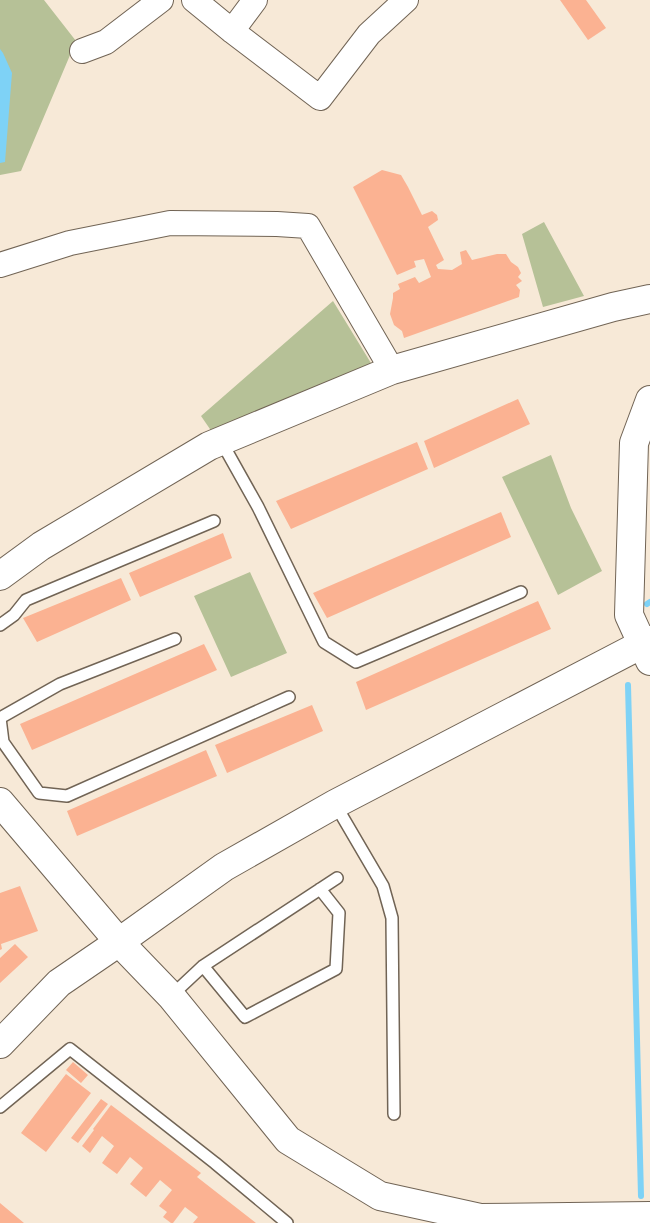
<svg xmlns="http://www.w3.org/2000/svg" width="650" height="1223" font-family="'Sofia Sans Condensed',sans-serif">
<rect width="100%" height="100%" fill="#f7e9d7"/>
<path fill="#b6c197" d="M0 0H44L76 41 21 171 0 175Z
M544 222 584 296 543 307 522 234Z
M333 301 374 368 212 432 201 416Z
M551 455 571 508 602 571 558 595 502 477Z
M250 572 287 653 231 677 194 596Z"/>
<path fill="#7ed2f6" d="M0 49 3 53 12 73 5 162 0 163Z"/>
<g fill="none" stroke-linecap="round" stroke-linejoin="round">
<path stroke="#7ed2f6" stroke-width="6" d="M647 604 650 602
M628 685 641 1196"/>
</g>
<path fill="#fbb292" d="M560 0H586L606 28 588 40Z
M382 170 401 175 408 187 422 215 432 211 437 215 438 220 428 227 444 260 436 265 438 269 452 270 462 264 460 252 466 250 472 260 497 254H506L511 262 518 267 521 273 518 277 522 281 516 285 520 290 519 297 404 338 402 331 394 325 390 314 393 298V293L400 289 398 284 415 277 419 283 431 277 424 259 414 261 416 267 397 275 353 187Z
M518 399 530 424 434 468 424 441Z
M417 442 428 469 291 529 276 501Z
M501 512 511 537 327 618 313 593Z
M223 533 232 558 140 597 129 573Z
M121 578 131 600 37 642 23 618Z
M538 601 551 629 366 710 356 682Z
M204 644 217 670 32 750 20 724Z
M312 705 323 731 227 773 215 745Z
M206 750 217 776 77 836 67 811Z
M20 886 38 931 1 944 2 949 0 950V893Z
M15 944 28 957 0 983V958Z
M73 1062 88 1075 81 1083 66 1070Z
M66 1074 91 1093 46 1152 21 1133Z
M101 1099 108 1104 78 1143 71 1138Z
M111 1105 201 1173 197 1177 256 1223H193L198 1217 185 1207 173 1223H171L163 1217 167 1212 159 1206 172 1190 160 1180 146 1197 130 1184 143 1168 130 1157 117 1174 102 1163 114 1146 102 1136 90 1153 82 1146 94 1130 93 1129Z
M0 1203 24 1223H0Z"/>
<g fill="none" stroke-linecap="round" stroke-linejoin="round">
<defs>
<path id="lane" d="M221 441 258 507 324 642 356 662 521 592
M0 625 14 615 26 600 214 521
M0 718 3 742 39 793 67 796 289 697
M0 718 60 684 175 639
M335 804 383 886 392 918 394 1114
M203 966 245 1017 336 969 339 913 320 889
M171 996 203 966 337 878
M0 1107 70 1049 215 1163 287 1223"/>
<path id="street" d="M194 0 232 31 320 98 369 34 406 0
M232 31 255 0
M82 51 106 42 161 0
M0 265 70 243 170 223 277 224 308 226 392 370"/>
<path id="secondary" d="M650 400 634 443 629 615 650 661
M0 576 41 546 209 446 392 370 613 307 650 299
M0 802 119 942 171 996 288 1140 380 1196 480 1218 650 1216
M0 1044 59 983 119 942 224 867 335 804 650 640"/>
</defs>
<use href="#lane" stroke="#716455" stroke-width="14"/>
<use href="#street" stroke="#716455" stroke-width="26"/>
<use href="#secondary" stroke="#716455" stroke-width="30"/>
<use href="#lane" stroke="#fff" stroke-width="11"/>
<use href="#street" stroke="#fff" stroke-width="24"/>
<use href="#secondary" stroke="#fff" stroke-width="28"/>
</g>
</svg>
